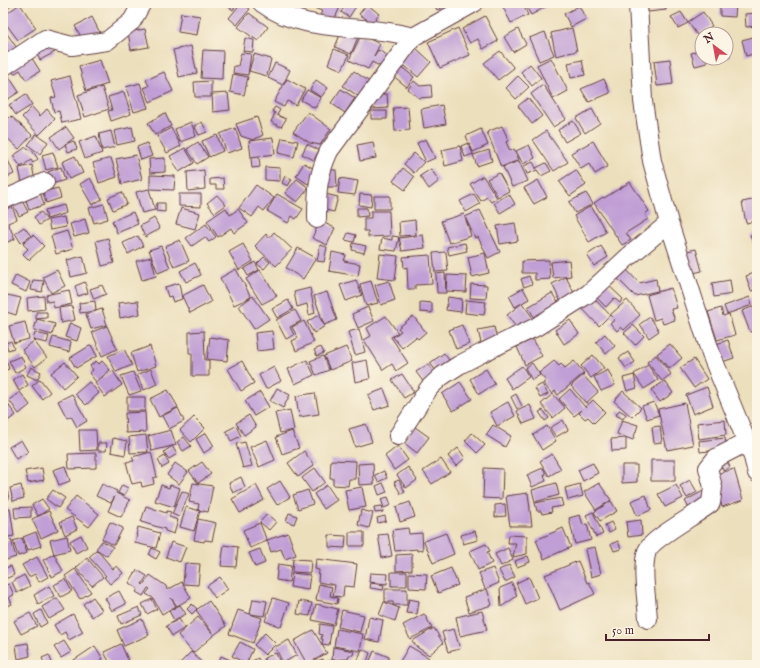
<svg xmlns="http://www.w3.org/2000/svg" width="760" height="668" font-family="'IM FELL English',serif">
<rect width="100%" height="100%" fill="#fcf5e5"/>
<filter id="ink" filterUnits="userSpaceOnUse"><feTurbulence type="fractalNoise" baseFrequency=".025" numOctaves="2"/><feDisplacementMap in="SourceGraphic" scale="8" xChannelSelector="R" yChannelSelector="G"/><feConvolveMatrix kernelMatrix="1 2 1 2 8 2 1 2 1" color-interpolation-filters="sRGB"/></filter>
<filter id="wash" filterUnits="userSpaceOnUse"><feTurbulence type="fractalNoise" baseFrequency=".012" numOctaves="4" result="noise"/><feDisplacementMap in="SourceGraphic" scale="16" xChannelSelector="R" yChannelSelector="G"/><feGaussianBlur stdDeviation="0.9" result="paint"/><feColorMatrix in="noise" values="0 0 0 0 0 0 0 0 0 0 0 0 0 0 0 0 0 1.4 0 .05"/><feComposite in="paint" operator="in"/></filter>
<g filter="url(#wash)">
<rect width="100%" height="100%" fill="#ecdfbc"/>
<g id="blocks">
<path fill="#c09ed6" d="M3 3H9L11 6 3 12Z
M223 3H238L233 10Z
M241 3 250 9 237 25 229 18Z
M316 3H342L333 22 320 16 322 11 314 8Z
M347 3H355L357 5 349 17 341 12Z
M433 3H452L437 10Z
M505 3H522L528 15 511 23 502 5Z
M524 3H548L549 5 531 15Z
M647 3H665L666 10 648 12Z
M720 3H736L735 17 720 16Z
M20 4 36 28 18 40 3 20V16Z
M367 4 379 14 372 23 359 14Z
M579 6 586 19 571 27 564 14Z
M681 12 688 23 678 28 671 17Z
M703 12 712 26 697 35 688 22Z
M181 13 200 16 197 35 178 32Z
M249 13 268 27 258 41 238 27Z
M757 13V26L746 27 745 14Z
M485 16 498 41 483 49 478 39 470 43 462 29Z
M92 17 101 35 85 44 75 26Z
M3 28 19 51 3 61Z
M458 28 470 55 440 68 428 42Z
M572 28 577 51 556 56 551 33Z
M145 29 149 47 131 50 128 32Z
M518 29 526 44 513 52 504 37Z
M342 30 358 37 351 54 335 47Z
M545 32 554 55 539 61 529 38Z
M361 35 380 44 374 56 378 50 389 56 383 68 372 62 368 69 349 60Z
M757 36V53L746 56 742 40Z
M245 38 254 40 253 52 243 51Z
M48 40 55 52 40 60 34 49Z
M726 42 730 57 726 58Z
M191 46 197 73 179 77 173 50Z
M414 46 431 62 418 77 400 62Z
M334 49 349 55 342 70 328 64Z
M203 50 223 51 222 79 201 78Z
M702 50V58H706L707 63 695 66 691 53Z
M500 51 514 68 498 80 484 63Z
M28 52 40 71 26 80 20 70 14 74 10 67Z
M241 53 251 54 248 75 233 73 234 66H238Z
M254 54 271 59 267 76 249 71Z
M551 58 568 91 553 99 537 65Z
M670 59 673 84 657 86 654 61Z
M100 60 108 84 86 91 79 66Z
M582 60 585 75 571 78 568 63Z
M275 63 290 70 283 85 268 78Z
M530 64 541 78 532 86 521 72Z
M399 65 414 77 407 87 391 74Z
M354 71 371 83 361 98 343 86Z
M6 72 19 92 5 101 3 99V74Z
M164 72 173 91 150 102 144 88 149 86 146 80Z
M233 74 248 77 244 95 230 92Z
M70 76 81 119 62 123 59 111 54 112 51 98 56 97 51 81Z
M518 76 529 87 516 99 506 88Z
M287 79 305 89 296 105 287 101 284 107 274 102Z
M604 79 610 93 589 102 581 89Z
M316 80 328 88 321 97 310 90Z
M211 81V97H195L194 82Z
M414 81 420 86 431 85 432 97 419 98 408 89Z
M140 83 148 108 134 112 126 87Z
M543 85 566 119 553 127 531 94Z
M102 87 109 109 85 117 78 95Z
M341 89 355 98 345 113 331 103Z
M307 90 321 98 315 108 301 100Z
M124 92 131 114 111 121 108 111 112 110 108 97Z
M228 93 230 110 213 112 212 94Z
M26 94 32 105 16 115 9 105Z
M387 94 388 108 372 109V95Z
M528 98 542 116 532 124 518 106Z
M442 105 446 124 424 128 421 109Z
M32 107 40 116 47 109 55 119 39 135 22 117Z
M275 107 280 110 277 115 286 119 281 127 271 122 275 113 272 111Z
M408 107 410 130 395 131 393 108Z
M592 109 600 123 585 133 576 118Z
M371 111H387V119H371Z
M308 112 331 129 320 145 310 143 293 132Z
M165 113 171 126 155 135 148 123Z
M11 116 32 135 19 149 3 134V124Z
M257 117 263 135 253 140 241 136 236 124Z
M573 121 581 133 565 142 558 130Z
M191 122 196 136 180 142 175 129Z
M202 122 207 132 199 135 194 126Z
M502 126 509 141 506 142 510 151 514 149 519 160 501 167 487 132Z
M66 127 74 138 59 149 51 137Z
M132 127 135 141 117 145 114 131Z
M171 128 181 146 167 153 157 136Z
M235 128 242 148 227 153 220 134Z
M481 129 488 145 473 152 466 136Z
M111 131 115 147 102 150 99 134Z
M546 131 568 162 554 171 533 140Z
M36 134 48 142 40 154 28 145Z
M217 135 223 151 209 157 202 141Z
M96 136 102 153 85 159 79 142Z
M273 138 275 154 251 157 249 141Z
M282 138 298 141 294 157 278 153Z
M426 139 435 158 426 162 417 143Z
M74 141 77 149 68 152 65 144Z
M593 141 608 166 595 174 589 164 581 169 571 153Z
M198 142 208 157 197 164 187 149Z
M373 142 376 158 360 161 357 145Z
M147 143 152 156 141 160 137 147Z
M468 143 473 154 465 157 461 146Z
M307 144 319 150 314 160 302 154Z
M529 145 535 158 523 164 516 151Z
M460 146 463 161 445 166 442 150Z
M26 147 28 150 31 149 38 159 33 163 31 160 21 167 13 156Z
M185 148 194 163 179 172 170 156Z
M489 150 492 161 477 166 473 155Z
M4 151 14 174 3 179V152Z
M53 152 58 167 46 170 42 155Z
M414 153 424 162 414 173 404 164Z
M136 155 142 179 122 184 116 159Z
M75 156 83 173 69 179 62 162Z
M259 157 260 167 252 168 251 158Z
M111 158 117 177 99 183 93 163Z
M165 158V172L150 173 149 159Z
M519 161 528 181 512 187 503 167Z
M533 162 537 170 527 174 524 166Z
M304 163 316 170 308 184 296 176Z
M546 163 551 171 541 176 536 168Z
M32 165 35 181 22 183 19 168Z
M61 167 65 180 52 184 48 172Z
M265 167 280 168V181L265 180Z
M403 168 414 177 405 190 393 181Z
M431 169 439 181 429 189 420 176Z
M204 170 205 189 188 191 187 172Z
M324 170H336L337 187H321Z
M576 170 586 185 570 196 559 181Z
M499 173 509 191 498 197 487 179Z
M150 175 175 176 174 190 150 189Z
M285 176 292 179 288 186 282 183Z
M483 176 497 198 491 202 487 197 481 201 470 184Z
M90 178 102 199 92 205 80 184Z
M223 178 224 189H216V185H210V179Z
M340 178 358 181 355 195 338 193Z
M297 179 309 188 297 202 285 193Z
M538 180 547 197 534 204 524 188Z
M630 182 649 211 645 214 648 219 626 233 631 240 622 245 594 203 603 197 604 198Z
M256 185 274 198 264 211 259 207 252 217 239 208Z
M58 188 61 198 46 203 43 192Z
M39 189 44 205 29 210 24 193Z
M149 189 155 210 142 213 136 192Z
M122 192 127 204 113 210 108 198Z
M586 193 593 204 575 213 569 202Z
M179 194H201V207L179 206Z
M277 194 303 209 296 219 292 216 288 223 267 211Z
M325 194 338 197 334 212 321 209Z
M360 194 372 195 371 207 359 205Z
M474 194 480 204 466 212 460 201Z
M509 194 515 204 500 213 494 203Z
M217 195 226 205 215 213 207 203Z
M374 196H390V209H374Z
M21 199 28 212 19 216 12 203Z
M757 199V221L746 223 742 202Z
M157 203H165V212L156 211Z
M11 204 17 219 8 223 15 239 5 243 3 239V208Z
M104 204 108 219 94 223 89 208Z
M64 205 66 213 47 219 45 210Z
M591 206 606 232 589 242 574 216Z
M181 208 200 213 195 229 176 224Z
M226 208 230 215 238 209 248 223 234 233 231 228 218 237 207 221Z
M357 208H367L368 216 357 217Z
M480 210 500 252 488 258 478 237 475 238 465 217Z
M371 211H389L390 236 368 237V231H364V218H371Z
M41 212 47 220 39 225 34 217Z
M133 212 138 224 117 233 112 221Z
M464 214 471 236 449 243 441 221Z
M64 217 66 227 50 230 48 220Z
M154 218 160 229 145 237 140 226Z
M85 219 89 233 74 237 70 224Z
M415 220 416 235 400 236 399 222Z
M320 221 335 228 327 245 312 238Z
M515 223 518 241 500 244 497 226Z
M206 224 216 237 209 242 205 237 192 246 186 238Z
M24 227 31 236 21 243 15 233Z
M67 231 73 249 56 254 51 236Z
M274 232 292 249 276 266 255 246 266 234 269 238Z
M757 232V252L750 235Z
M348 233 356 235 354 242 345 240Z
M33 235 44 246 29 260 23 254 28 249 23 244Z
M423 235 425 248 402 251 399 238Z
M138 236 143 246 128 254 123 243Z
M392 236 399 237 396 251 380 249 382 238 392 240Z
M108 238 114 263 102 266 96 241Z
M180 240 189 261 174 267 165 246Z
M353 243 366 246 364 253 352 250Z
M465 243 467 251 449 255 447 247Z
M243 244 253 261 239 270 229 252Z
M320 245 327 247 324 262 317 261Z
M161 246 170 268 158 273 149 250Z
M601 246 608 257 594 266 587 255Z
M298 248 316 258 303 279 286 268Z
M696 249 702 271 689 274 683 252Z
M332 252 346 255 344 261 360 264 358 276 329 271Z
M446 252 448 271 435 272 433 253Z
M485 253 489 273 472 277 468 257Z
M380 254 398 256 395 280 377 278Z
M430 255 432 284 415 285V289H408L407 267 404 268 403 257Z
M83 256 87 273 71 277 67 260Z
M151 257 156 276 142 280 136 261Z
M264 257 270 262 264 269 257 264Z
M549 260 550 279 535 280V273H522V261Z
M569 260 571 276 553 278 551 262Z
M255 262 259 270 248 276 244 269Z
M195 263 201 275 186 282 180 271Z
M624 267 639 283 656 279 658 291 635 296 615 276Z
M236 269 251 297 234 305 220 278Z
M57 270 65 286 51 293 43 277Z
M260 270 277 296 262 304 246 279Z
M757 272V289L751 291 746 276Z
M445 273 446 293H437L436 274Z
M16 275 30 282 26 292 11 285Z
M447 275 467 276 466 292 446 291Z
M529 276 532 284 524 287 521 279Z
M566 277 575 295 561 302 552 284Z
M33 280 44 281 42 292 31 290Z
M356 280 362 295 346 301 340 285Z
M730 280 732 294 714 297 712 283Z
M371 281 378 303 366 306 360 284Z
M389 281 395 300 381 305 375 285Z
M85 282 88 293 78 296 75 286Z
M179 283 182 299 173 302 171 296 168 297 165 287Z
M606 283 623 299 620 303 614 298 606 307 594 295Z
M471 284 487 285 486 299 470 298Z
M102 285 106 294 94 299 90 289Z
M203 285 211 302 190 313 182 296Z
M310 288 315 313 309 315 307 304 297 307 294 292Z
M523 288 529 299 515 307 509 296Z
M671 288 677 308 671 309 675 320 663 324 661 318 654 320 647 295Z
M69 290 72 304 54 308 53 301 47 302 46 295Z
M327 292 337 320 324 325 314 296Z
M552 293 560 306 536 320 528 307Z
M3 294 21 298 16 315 3 311Z
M591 295 610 315 599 326 580 306Z
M44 296 45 309 28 311 27 298Z
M253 296 269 319 254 329 239 306Z
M448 297 462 299 461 312 446 310Z
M750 297 752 305 727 314 724 306Z
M288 300 293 309 277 318 272 309Z
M466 300 486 302 484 315 465 313Z
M627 300 640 315 624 330 621 327 617 331 610 323 615 320 610 315Z
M95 301 96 311 80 313 79 303Z
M138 301 140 314 120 318 118 303Z
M420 302 432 303V313L420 312Z
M522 303 533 318 518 330 507 315Z
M72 306 75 320 61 323 59 308Z
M754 306 757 313V330L750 332 742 311Z
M368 307 374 321 358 328 352 314Z
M721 308 723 316 729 314 735 335 717 340 708 312Z
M102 309 107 325 91 329 86 314Z
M295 310 301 321 290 327 294 335 286 339 276 320Z
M36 312H47V318L36 319Z
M318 315 325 326 314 333 307 322Z
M386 316 398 333 391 337 408 363 396 371 392 364 383 370 364 340 371 336 367 328Z
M413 316 426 332 418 339 416 337 402 348 393 337 401 331 398 328Z
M650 317 659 331 649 338 640 324Z
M37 319 55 324 52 335 34 330Z
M570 320 579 334 564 344 555 330Z
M304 321 314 342 296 351 292 341 298 338 292 327Z
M25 322 29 339 14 343 9 326Z
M70 323 81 328 77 341 65 337Z
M462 325 469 344 456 349 449 330Z
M633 325 644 336 635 345 624 333Z
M107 326 117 349 102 356 92 332Z
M494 327 497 339 481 343 478 330Z
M359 329 365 352 355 355 348 332Z
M204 331 205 360H209V376H192V353H189V332Z
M272 331 274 349 257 351 255 333Z
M35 333 49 336 47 343 33 340Z
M605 334 615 346 606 354 596 342Z
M53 337 71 342 69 352 50 347Z
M210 337 229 340 227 361 207 359Z
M533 339 542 356 525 365 517 347Z
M728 340 734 358 719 363 713 345Z
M11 341 14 348 8 350 6 343Z
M34 341 47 358 35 367 22 350Z
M670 344 682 358 669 369 657 354Z
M91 345 97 356 76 368 70 358Z
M150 346 156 366 137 372 131 353Z
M321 347 324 353 317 356 314 350Z
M346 347 352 361 330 370 324 356Z
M124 349 132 365 116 372 108 356Z
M628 352 635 362 626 368 619 358Z
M444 353 453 366 440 376 430 363Z
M593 355 604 368 591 378 581 366Z
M656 355 671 374 662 381 647 362Z
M21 356 26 367 15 373 9 361Z
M323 356 329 370 316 375 310 361Z
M694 359 707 379 694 388 680 368Z
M307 360 314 375 295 384 288 369Z
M367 360 370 379 355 382 352 363Z
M96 361 99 364 102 361 110 370 96 382 89 373 93 370 90 366Z
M242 361 254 383 241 391 228 369Z
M554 361 559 366 561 364 565 368 574 361 584 373 558 395 555 391 552 394 543 383 546 381 539 373Z
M7 362 9 369 3 371V363Z
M65 362 77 376 63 388 51 373Z
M532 363 540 375 532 380 525 368Z
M428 364 436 376 425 384 416 372Z
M648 365 658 380 644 389 634 374Z
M522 366 529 377 512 389 505 378Z
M31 367 41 372 37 380 27 375Z
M274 367 281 381 266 389 259 375Z
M151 369 157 384 144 390 137 375Z
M486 369 495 384 479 394 470 379Z
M608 370 615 385 601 391 594 377Z
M113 371 122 385 105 397 95 383Z
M133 372 141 391 129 395 121 376Z
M22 374 28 385 19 391 13 380Z
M402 374 414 392 404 398 392 380Z
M583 375 598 392 586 403 571 386Z
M634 375 637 388 627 391 623 378Z
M40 379 50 392 42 399 32 386Z
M665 381 673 393 660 402 651 390Z
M89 382 99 393 86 405 75 394Z
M460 382 472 399 453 411 442 394Z
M542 384 548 394 540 398 535 388Z
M707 387 713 406 693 414 686 395Z
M277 388 290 395 283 408 270 401Z
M384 389 390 405 374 410 368 395Z
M570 389 585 407 593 400 605 412 594 423 588 417 585 419 579 413 582 410 574 416 559 399Z
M168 390 178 407 159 417 150 399Z
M623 391 641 408 632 417 614 401Z
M20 392 30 405 19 414 9 400Z
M260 392 269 407 254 416 245 401Z
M315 393 319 414 299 417 296 396Z
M72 394 87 421 77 427 71 416 67 418 58 401Z
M516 394 522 406 517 409 511 397Z
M553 394 565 408 553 418 541 404Z
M127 397H145V411H127Z
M6 402 16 415 3 424V404Z
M508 402 515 416 497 426 490 412Z
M654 402 659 415 647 419 642 406Z
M685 403 693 445 667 450 658 409Z
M530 405 536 419 523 424 517 411Z
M178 408 184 421 169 429 162 416Z
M290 410 294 430 280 433 275 413Z
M543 410 549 418 545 421 539 412Z
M619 410 626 414 623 419 616 415Z
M145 412 146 432 126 433 125 413Z
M249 415 256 427 244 435 236 423Z
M194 417 205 428 191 442 180 430Z
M563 420 568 430 556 437 550 428Z
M622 420 638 425 633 440 617 434Z
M725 420 726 435 699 439 697 423Z
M366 424 372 442 355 447 349 429Z
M493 425 511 436 505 447 486 435Z
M236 426 241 436 231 441 226 431Z
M547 426 556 441 542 450 533 435Z
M660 426 662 442 654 443 652 427Z
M415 427 429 437 417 453 403 442Z
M79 430H96L97 450 80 451Z
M171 430 176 445 152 451 148 436Z
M292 431 299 448 282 454 276 437Z
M206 433 214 446 204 453 196 439Z
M472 433 485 445 477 453 465 441Z
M146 435 148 452 130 453 129 437Z
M184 437 191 446 183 451 177 442Z
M113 438 127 441 125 455 111 452Z
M626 438V450L612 451 611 439Z
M725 438 727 449 700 452 699 441Z
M21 440 28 452 16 459 9 447Z
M267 440 275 460 259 467 250 447Z
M245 442 252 466 243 468 236 444Z
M98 443H107L106 451H98Z
M172 446 177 454 169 459 164 452Z
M398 446 408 460 394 470 385 456Z
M458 448 465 458 456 466 448 456Z
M304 451 314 465 298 477 288 463Z
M151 452 157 477 153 478 154 484 142 487 141 482 132 484 126 462 134 461 132 457Z
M96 453V468L69 469 68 454Z
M552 454 561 469 549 476 540 461Z
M165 456 169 464 162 468 158 460Z
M441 459 450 472 432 484 423 471Z
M331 460 356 461 355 479H349L348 486 333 485V478H330Z
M651 460H675V481H651Z
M727 461 730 467 724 471 720 465Z
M202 462 211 474 198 483 189 471Z
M175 463 188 472 179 484 167 475Z
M373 463 374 484 359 485 358 464Z
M593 463 598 473 583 481 578 470Z
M622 465H637V482L622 483Z
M65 466 70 481 59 485 53 470Z
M408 467 417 480 406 488 397 475Z
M42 468 44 480 28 483 25 471Z
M315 468 325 482 312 492 302 478Z
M484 468 503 469 502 499 483 498Z
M543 468 546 474 544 475 546 481 532 487 527 475Z
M3 469 9 499 3 500Z
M734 469 743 500 722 507 713 475Z
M384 471 387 478 378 482 375 475Z
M241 477 245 487 233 493 229 483Z
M399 480 405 492 401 494 394 482Z
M690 480 697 492 687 498 680 486Z
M280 481 290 497 277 505 267 489Z
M193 483 213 486 208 512 198 510 199 504 189 502Z
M383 483 387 492 379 495 376 486Z
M556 483 559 495 535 502 532 490Z
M599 483 611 500 596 510 584 492Z
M102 484 117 491 116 493 130 500 121 517 108 511 115 496 111 503 96 496Z
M580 484 583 496 568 500 565 488Z
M21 485 24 498 13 501 10 488Z
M122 485 128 488 124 496 118 493Z
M161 485 169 488 170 485 180 488 174 507 155 501Z
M256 485 264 500 240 513 232 499Z
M327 485 337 500 324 509 314 494Z
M676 485 683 498 665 507 658 494Z
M362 487 366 507 349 510 345 490Z
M53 490 65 498 58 508 46 499Z
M308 490 313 504 298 509 293 495Z
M182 491 189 494 179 517 172 514Z
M703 491 709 502 691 512 685 501Z
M528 493 532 526H510L506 496Z
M646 495 651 510 637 516 631 501Z
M76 496 99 514 89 527 65 510Z
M388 497 391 505 384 508 381 499Z
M561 498 563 506 551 508 552 512 542 514 541 511H537L535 503Z
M42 499 49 509 38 516 32 505Z
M611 501 617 511 600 521 594 512Z
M410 502 415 517 400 522 396 507Z
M505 504 506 516 495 517V505Z
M146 506 166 513 167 511 171 512 169 517 178 520 174 534 165 531V529L141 522Z
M382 506 383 512 375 513 374 507Z
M31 507V517L15 518 14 508Z
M186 507 200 511 194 531 180 527Z
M10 508 14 536 3 538V510Z
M361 510 373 513 369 528 358 525Z
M49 511 58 530 41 538 32 519Z
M593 512 603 534 596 537 586 515Z
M289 513 297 516 294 524 286 521Z
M267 514 276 522 269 530 260 522Z
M580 515 583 525 587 524 591 540 575 544 569 518Z
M385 516 386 521 378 523 377 518Z
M72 517 77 529 65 535 60 522Z
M198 519 216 523 212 541 205 540 204 542 194 540Z
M641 520 642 535 628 537 626 522Z
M110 522 123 528 114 545 102 539Z
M611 522 615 530 609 533 605 525Z
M260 523 267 541 250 548 243 530Z
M138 527 160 533 156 548 135 543 137 535H136Z
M408 528 409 534 422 533 423 550 417 551V549L395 551 392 530Z
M563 528 571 547 544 559 536 540Z
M475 531 478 540 463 544 461 535Z
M36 532 41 546 28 550 23 537Z
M349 532H364V546H349Z
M288 533 296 555 285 559 281 549 271 552 267 540Z
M446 533 454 554 433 563 424 541Z
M388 534 392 556 382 558 378 535Z
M81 535 87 547 76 553 70 541Z
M329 535 346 536 345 548 329 547Z
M509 535 527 536V554L513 557 516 543H508Z
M67 536 70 550 54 554 63 571 52 577 43 560 54 554 50 540Z
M22 538 27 553 18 556 13 541Z
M11 540 16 557 3 561V542Z
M102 541 113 547 107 556 96 549Z
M618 541 621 549 614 551 611 544Z
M171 542 186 547 180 562 166 557Z
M486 544 490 551 487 552 492 563 478 570 470 551Z
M224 545 238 547 236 567 221 566Z
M595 547 601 574 591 577 585 549Z
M152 548 160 552 156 559 149 555Z
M508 548 513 560 501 566 495 554Z
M260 549 265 563 255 567 249 553Z
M97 550 113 569 117 566 123 573 110 584 104 577 106 576 89 557Z
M412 554V570L396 571V555Z
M528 556 530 562 517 567 515 561Z
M37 557 48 577 39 582 35 574 29 577 22 565Z
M87 558 103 577 92 586 76 568Z
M293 559 311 560 310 573 292 572Z
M316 559 357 564 354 587 344 586 343 597 333 596 335 585 318 582 319 570 315 569Z
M578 561 587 583 589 582 595 594 560 610 545 575Z
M185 563 200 564 198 585 183 584Z
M278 564 291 566 289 582 276 580Z
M509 565 515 577 505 582 499 570Z
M11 566 14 575 3 580V569Z
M451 568 458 585 438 593 431 576Z
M493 568 499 583 485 589 479 573Z
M75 569 91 592 80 599 65 576Z
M137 570 147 576 142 584 143 585 150 575 166 586 167 590 182 582 191 598 177 606 171 598 176 606 162 614 153 598 146 594 150 589 148 588 143 596 136 592 138 589 129 583Z
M391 572H407V586H391Z
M292 573 310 575 308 590 290 587Z
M370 573 388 574 387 584 369 582Z
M409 573 427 574 426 589 409 588Z
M24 575 30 586 17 593 12 582Z
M220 577 228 589 215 598 207 586Z
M529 577 538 598 525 604 516 583Z
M65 579 72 591 61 597 54 585Z
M371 583 384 585 383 590 370 588Z
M512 583 517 596 501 607 500 588Z
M9 584 14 595 9 597 12 604 3 608V586Z
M319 584 332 587 330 596 338 598 337 604 316 600Z
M49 586 54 596 38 604 34 595Z
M385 589H407V605H393V602H385Z
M487 589 492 605 469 612 464 597Z
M119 591 126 604 112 611 105 598Z
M93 597 102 610 92 617 83 604Z
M57 598 65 610 49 619 42 607Z
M273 598 289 603 281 627 265 621Z
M152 599 157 609 147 614 142 604Z
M253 599 267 601 264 616 250 614Z
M409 599 419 601 417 614 406 613Z
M209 601 226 626 214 635 196 610Z
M299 601 312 603 310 616 297 614Z
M384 602 399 608 395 621 379 615Z
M192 604 197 609 192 614 187 609Z
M316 604 338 609 334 625 312 620Z
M180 605 186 614 174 620 169 611Z
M139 607 142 615 121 624 118 616Z
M41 610 47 623 40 627 34 614Z
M238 610 262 618 253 643 229 634Z
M342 610 364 615 360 632 338 627Z
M482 611 487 630 460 636 456 617Z
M30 613 37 626 21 634 14 621Z
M73 614 83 632 69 640 65 632 60 635 54 625Z
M424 614 432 628 410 639 403 625Z
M198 617 214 635 193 653 178 635Z
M369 617 383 620 379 642 365 639Z
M142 619 149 635 124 646 117 630Z
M179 619 185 628 172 636 166 626Z
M320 624 332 626 329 645 322 644 323 639H321L322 635 319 634Z
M434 628 443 643 429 655 418 648 412 641Z
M337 629 363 634 360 651 334 646Z
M454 629 460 649 448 652 442 632Z
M313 630 327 653 307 664 294 641Z
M265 633 276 644 265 655 254 645Z
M289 640 297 655 283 663 275 647Z
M64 641 71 652 61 658 54 647Z
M240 642 253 649 246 664 232 656Z
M28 643 30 656 18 659 16 645Z
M121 644 128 660 117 665H111L104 652Z
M95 646 103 659 94 665H73L71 662Z
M409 646 429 658 425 665H402L399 663Z
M333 647 354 651 353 655H349L348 659 332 660Z
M362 649 370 653 366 665H356Z
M374 651 389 657 385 665H368Z
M191 652 192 653 205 665H178Z
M276 653 281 665H266L264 658Z
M49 655 53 665H45L42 658Z
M221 656 237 663 236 665H217Z
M258 658 262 665H245Z
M323 659 325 665H308Z
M348 660V665H327V661Z"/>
</g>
</g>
<g filter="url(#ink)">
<use href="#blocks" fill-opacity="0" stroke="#623c41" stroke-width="1"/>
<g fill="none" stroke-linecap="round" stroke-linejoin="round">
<defs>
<path id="minor" d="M262 3C305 35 364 23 413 37
M638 3 643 101 652 161 669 223 711 354 753 457 757 473
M3 67 45 39 72 46 107 41 132 21 142 3
M3 200 45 182
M317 219C317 191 317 177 329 151L413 37 474 3
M398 436 429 388 442 376 459 365 484 352 536 327 588 294 627 258 669 223
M648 619C647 600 641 569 647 551 652 538 698 514 711 503L713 487 708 468 716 458 747 442"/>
</defs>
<use href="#minor" stroke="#623c41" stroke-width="20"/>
<use href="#minor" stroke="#fff" stroke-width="18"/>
</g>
</g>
<rect width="760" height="668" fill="none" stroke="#fcf5e5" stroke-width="16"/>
<g transform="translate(714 46) rotate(328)"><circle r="19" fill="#fcf5e5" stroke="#b59f9b"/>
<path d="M0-3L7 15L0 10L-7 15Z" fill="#d1495b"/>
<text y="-6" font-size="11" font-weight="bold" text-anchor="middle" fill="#4a1f2b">N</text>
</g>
<path d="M606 634v6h103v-6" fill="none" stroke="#4a1f2b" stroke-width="2"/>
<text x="612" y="634" font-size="12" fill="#4a1f2b" stroke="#fcf5e5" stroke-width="3" paint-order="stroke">50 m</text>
</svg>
